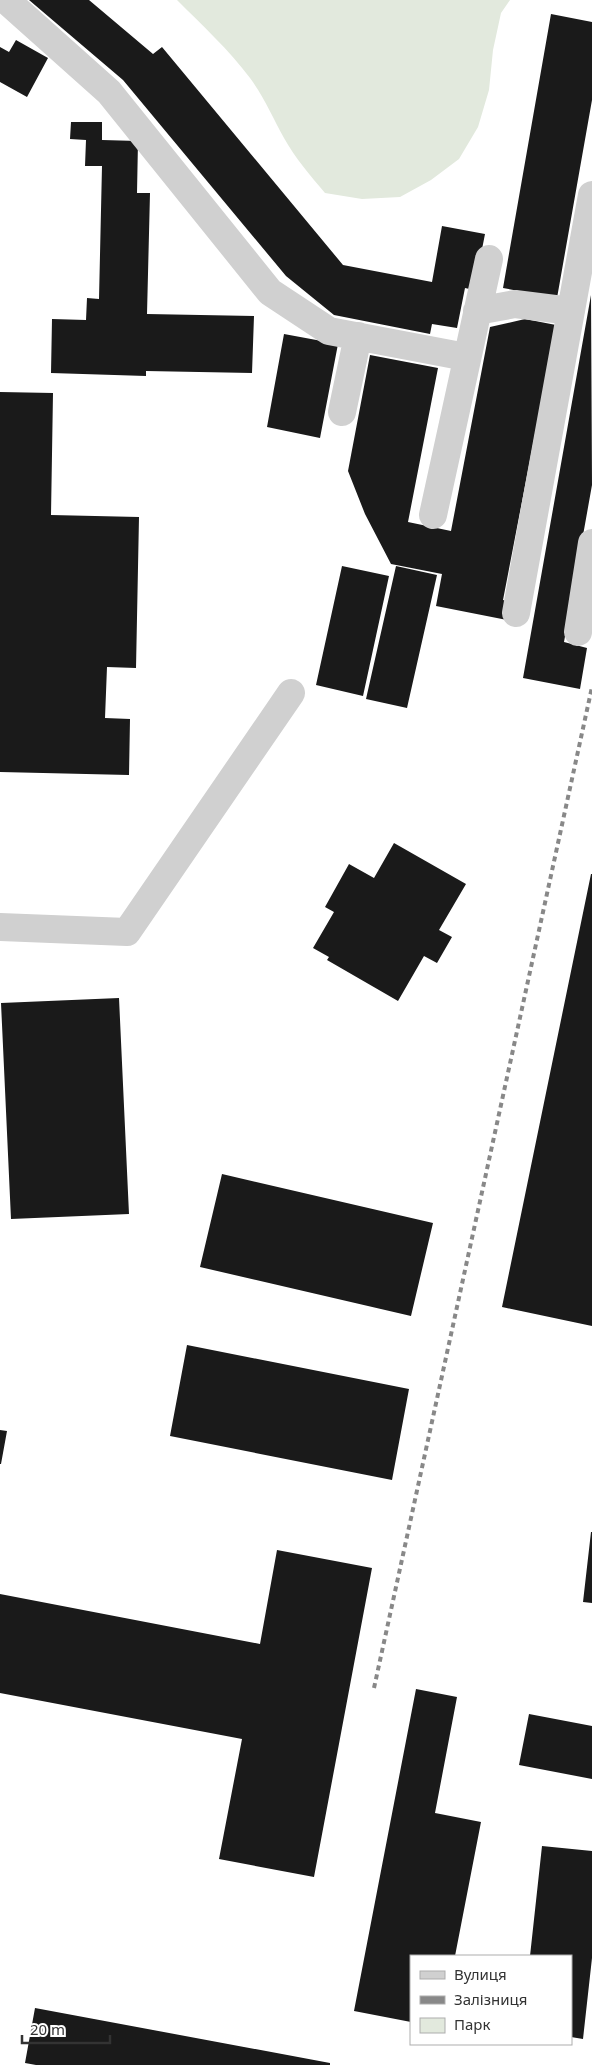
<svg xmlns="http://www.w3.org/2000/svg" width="592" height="2065" font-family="'Noto Sans',sans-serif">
<rect width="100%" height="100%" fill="#fff"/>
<path fill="#e2e9dd" d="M177 0H510L501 13 493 50 489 90 478 127 459 159 431 180 400 197 362 199 325 193C310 175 295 158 284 138 273 118 264 97 250 78 229 50 202 25 177 0Z"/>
<path fill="#1a1a1a" d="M29 0H89L153 54 162 47 343 265 432 282 442 226 485 234 474 290 465 288 457 328 432 324 430 334 334 315 286 276 123 80Z
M551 14 592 22V100L557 298 503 288Z
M16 40 48 58 27 97 0 82V47L9 52Z
M71 122H102V140L138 141 137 193H150L147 314 254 316 252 373 146 371V376L51 373 52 319 86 320 87 298 99 299 102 166H85L86 140 70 139Z
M591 295 592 485 564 642 587 648 580 689 523 678Z
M525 319 556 325 503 600 510 602 507 620 436 606 442 574 391 564 365 514 348 471 370 355 438 368 408 522 451 531 490 327Z
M284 334 338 344 320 438 267 427Z
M0 392 53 393 51 515 139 517 136 668 107 667 105 718 130 719 129 775 0 772Z
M342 566 389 576 363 696 316 685Z
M396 566 437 575 407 708 366 699Z
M394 843 466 884 439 930 452 937 437 963 424 956 398 1001 327 960 329 957 313 948 334 912 325 907 349 864 374 878Z
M591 874H592V1326L502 1307Z
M119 998 129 1214 11 1219 1 1003Z
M222 1174 433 1223 411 1316 200 1267Z
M187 1345 409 1389 392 1480 170 1436Z
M0 1430 7 1431 1 1464H0Z
M591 1532H592V1603L583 1602Z
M277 1550 372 1568 314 1877 219 1859 242 1739 0 1693V1594L260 1644Z
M416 1689 457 1697 435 1813 481 1822 455 1956H411V2022L354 2011Z
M529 1714 592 1726V1779L519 1765Z
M542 1846 592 1851V1958L583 2039 571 2037V1956H530Z
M35 2008 330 2063V2065H36L25 2063Z"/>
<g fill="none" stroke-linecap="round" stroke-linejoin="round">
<path stroke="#d0d0d0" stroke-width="28" d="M6 0 109 92 270 292 329 331 466 357
M477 311 515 304 571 311
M342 412 358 336
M433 515 489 259
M516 613 592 195
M578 632 592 543
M0 927 127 932 291 693"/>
<path stroke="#888" stroke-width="4" stroke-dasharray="5 4" stroke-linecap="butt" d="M374 1688 592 687"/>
</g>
<rect x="410" y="1955" width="162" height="90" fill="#ffffff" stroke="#adadad"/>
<rect x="420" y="1971" width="25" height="8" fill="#d0d0d0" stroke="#adadad"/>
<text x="454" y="1980" font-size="15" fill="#333333">Вулиця</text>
<rect x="420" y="1996" width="25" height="8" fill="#888888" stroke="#adadad"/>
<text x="454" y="2005" font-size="15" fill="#333333">Залізниця</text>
<rect x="420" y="2018" width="25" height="15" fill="#e2e9dd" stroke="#adadad"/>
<text x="454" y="2030" font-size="15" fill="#333333">Парк</text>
<path d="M22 2035v8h88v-8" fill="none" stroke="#333333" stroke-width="2.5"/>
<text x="30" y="2035" font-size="15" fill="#333333" stroke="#ffffff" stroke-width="4" paint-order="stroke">20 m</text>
</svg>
